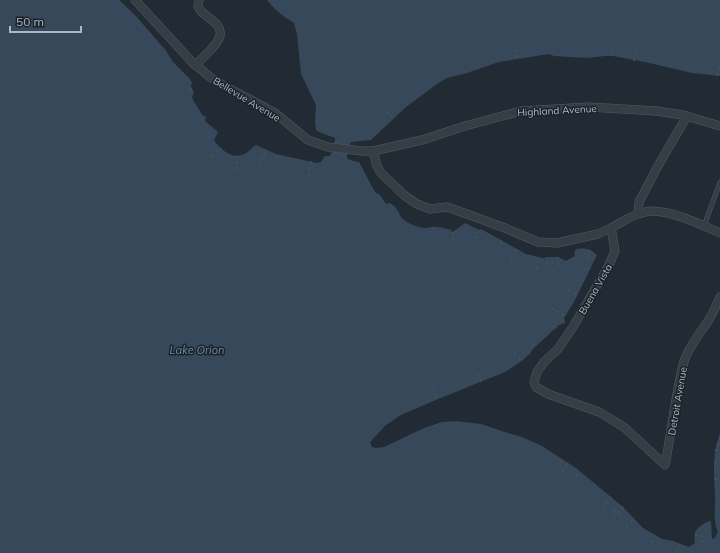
<svg xmlns="http://www.w3.org/2000/svg" width="720" height="553" font-family="Mulish,sans-serif">
<rect width="100%" height="100%" fill="#222b34"/>
<path fill="#37485a" d="M0 0H119L134 14 156 39 159 43 165 49 173 62 190 79 192 83 191 86 194 93 192 97 193 100 203 116H206L205 121 218 132 214 140C220 150 235 161 246 153 250 151 252 147 256 145L276 154 317 163 321 162 325 156H330L334 146 335 138 319 132 316 130 315 122 316 105 301 74 297 34 294 23C292 21 289 20 286 18 279 13 272 7 267 0H720V76L692 73 645 62 613 56H605L587 58 554 56 549 54 499 62 467 73 447 78 437 84 406 107 371 140 351 142C348 147 347 153 347 158 350 161 355 161 359 162L375 192 380 195 386 204 390 203C399 208 398 215 404 220 409 224 419 228 425 228 429 228 432 226 435 227 440 227 445 228 451 230L452 232 454 231 465 223 479 230 481 229 526 254 543 258 551 257H558L566 261 575 256 574 253 576 249C584 248 590 248 597 255L574 302 564 318 565 323 559 325 535 347 532 350 530 354 528 355 523 360 505 372 431 402 401 415 386 425 372 440 370 443 372 447 376 448 384 447 424 428 442 422 456 421 481 424 511 434 522 437 542 446 576 468 623 507 643 528 662 539 673 541 689 547 695 543C694 533 694 531 702 525 705 523 707 521 711 521L712 538 714 539 718 532C712 519 716 508 715 495 714 473 712 454 720 433V553H0Z"/>
<g fill="none" stroke-linecap="round" stroke-linejoin="round">
<defs>
<path id="lane" d="M704 226 720 182"/>
<path id="street" d="M135 0 192 62 210 77 228 88 253 101 275 113 308 140 328 147 362 151H373L422 140 465 126 521 111 589 107 656 111 683 115 720 126
M195 65C201 60 219 43 220 36 223 21 201 17 198 6 198 4 199 2 199 0
M373 151 377 166 381 173 404 195 417 204 430 209 447 207 467 214 505 228 538 242 557 243 598 234 611 228
M638 214C642 213 647 211 651 211 673 211 700 224 720 233
M665 465 625 428 614 421 599 412 548 394 536 387 534 382 537 372 544 362 558 349 573 327 609 265 615 251 611 228 627 219 638 214 639 202 658 166 687 116
M665 465C670 440 673 414 678 389 680 378 682 366 686 356 691 345 697 337 704 327 711 318 715 308 720 297"/>
</defs>
<use href="#lane" stroke="#525b63" stroke-width="5"/>
<use href="#street" stroke="#525b63" stroke-width="9"/>
<path stroke="#435455" stroke-width="1.5" stroke-dasharray="3 3" stroke-linecap="butt" d="M515 49 517 59
M613 52V56
M634 61 636 53
M717 76 720 66
M189 90 192 88
M386 112 394 118
M212 157 221 148
M258 166 267 150
M237 170V156
M309 176 311 161
M475 239 479 230
M453 241 454 231
M498 250 503 240
M558 257 559 266
M586 258 589 255 590 250
M511 262 517 249
M586 268 590 270
M537 269 538 257
M546 270 548 257
M577 280 584 281
M568 290 577 295
M551 308 565 316
M551 325 557 328
M531 343 535 347
M514 353 521 361
M478 374 481 382
M433 388 437 399
M518 441 519 436
M717 443 720 444
M715 450 720 451
M714 464H720
M557 468 562 460
M562 472 568 463
M576 476 580 472
M714 479 719 480
M591 490 595 485
M715 495 720 494
M602 508 611 497
M614 510 622 516
M613 518 623 507
M626 527 634 519
M695 535H702L703 544
M652 543 655 535
M676 553 679 544"/>
<use href="#lane" stroke="#353d45" stroke-width="4"/>
<use href="#street" stroke="#353d45" stroke-width="8"/>
</g>
<g text-anchor="middle" stroke-width="3" stroke-linejoin="round" paint-order="stroke">
<g font-size="10" fill="#afb8c2" stroke="#1a222a">
<text transform="translate(247 99) rotate(31)" y="4">Bellevue Avenue</text>
<text transform="translate(557 110) rotate(-3)" y="4">Highland Avenue</text>
<text transform="translate(595 289) rotate(-60)" y="4">Buena Vista</text>
<text transform="translate(677 401) rotate(-80)" y="4">Detroit Avenue</text>
</g>
<g font-size="11" font-style="italic" fill="#728aa3" stroke="#1a222a">
<text x="197" y="354">Lake Orion</text>
</g>
</g>
<path d="M10 26v6h71v-6" fill="none" stroke="#afb8c2" stroke-width="2"/>
<text x="16" y="26" font-size="12" fill="#afb8c2" stroke="#1a222a" stroke-width="3" paint-order="stroke">50 m</text>
</svg>
